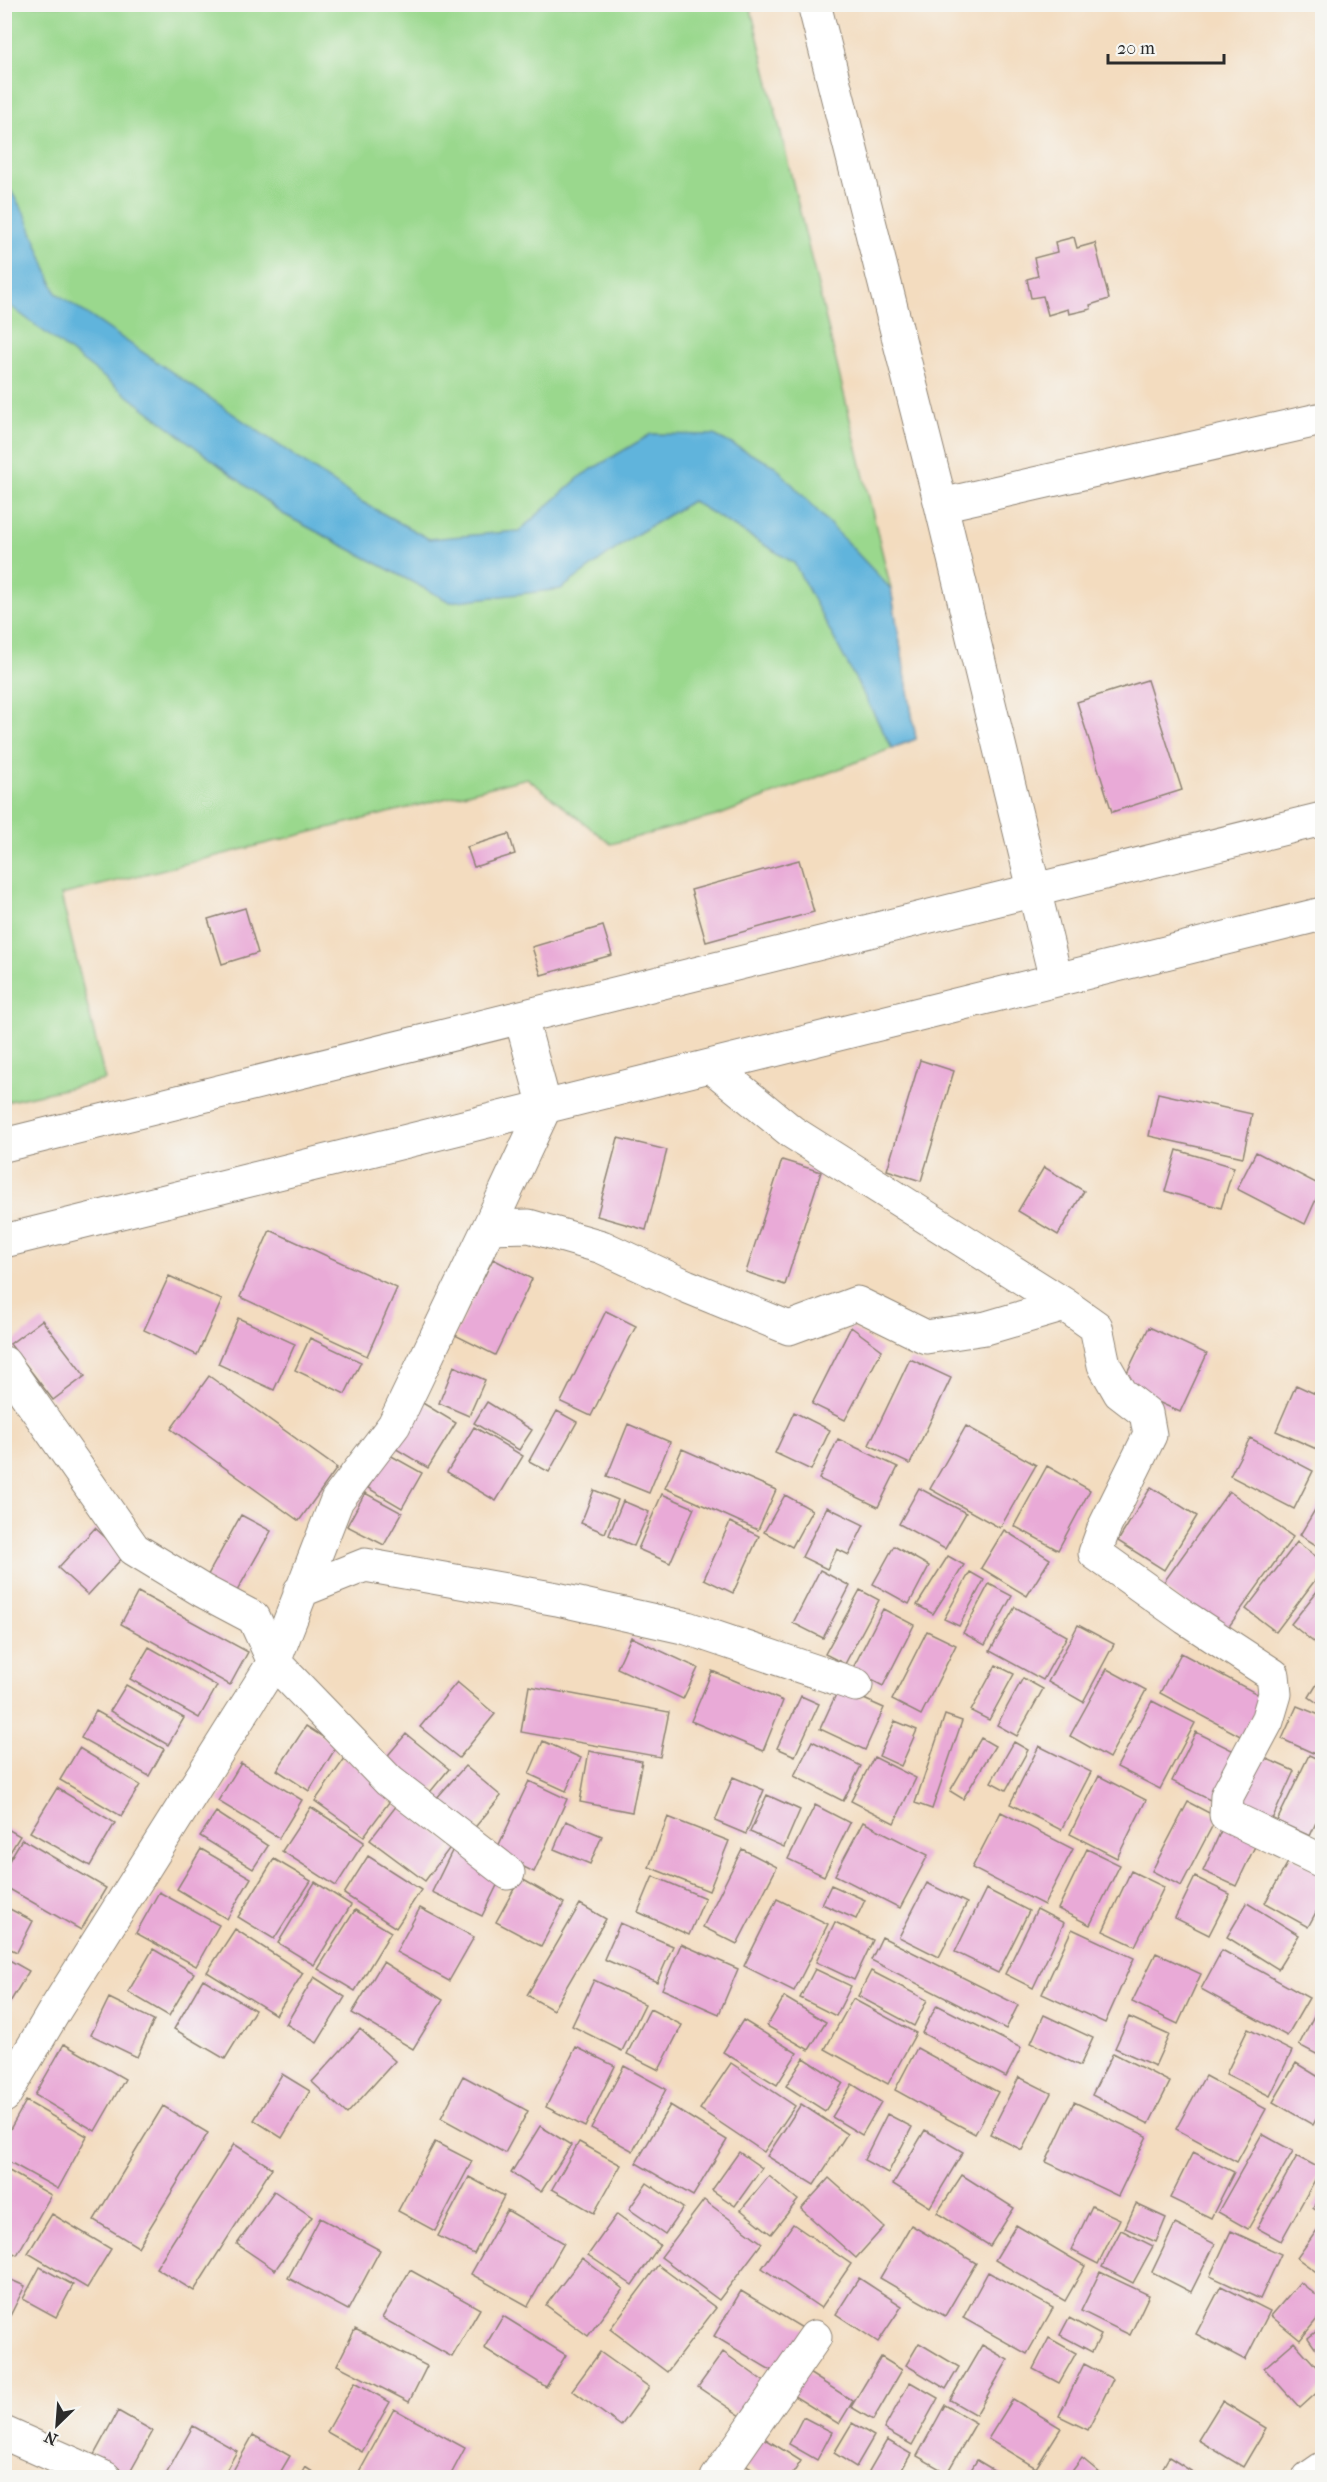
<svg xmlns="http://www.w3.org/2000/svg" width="1327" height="2482" font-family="'IM FELL French Canon',serif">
<rect width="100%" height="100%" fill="#f6f6f2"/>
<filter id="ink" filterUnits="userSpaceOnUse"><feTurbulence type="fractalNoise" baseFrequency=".0167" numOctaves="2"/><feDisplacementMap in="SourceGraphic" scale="12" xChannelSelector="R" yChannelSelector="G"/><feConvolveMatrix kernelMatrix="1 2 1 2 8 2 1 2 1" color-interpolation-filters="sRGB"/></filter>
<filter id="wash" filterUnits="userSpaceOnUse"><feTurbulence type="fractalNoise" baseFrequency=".008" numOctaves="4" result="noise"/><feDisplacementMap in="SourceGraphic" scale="24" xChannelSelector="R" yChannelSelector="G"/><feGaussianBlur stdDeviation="1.35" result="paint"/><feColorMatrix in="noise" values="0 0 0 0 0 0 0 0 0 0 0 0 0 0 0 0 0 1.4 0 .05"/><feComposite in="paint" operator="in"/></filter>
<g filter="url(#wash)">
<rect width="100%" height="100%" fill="#f3dcbf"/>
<path fill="#9ad88d" stroke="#62825c" stroke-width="1.5" d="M4 5H750L891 589 916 739 720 815 611 844 527 778 61 895 105 1080 5 1102Z"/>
<path fill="#61b4dc" stroke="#467084" stroke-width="1.5" d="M5 181 26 216 56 293 362 502 429 539 519 531 582 475 651 434 714 435 775 466 891 589 916 739 892 748 794 563 692 501 634 536 561 589 450 602 283 514 5 302Z"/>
<g id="blocks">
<path fill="#e9aad7" d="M1074 237 1077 248 1095 243 1109 299 1090 305 1091 309 1069 314 1068 309 1048 315 1043 296 1031 298 1027 279 1038 276 1034 258 1057 252 1055 242Z
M1147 680 1182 790 1112 812 1077 702Z
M509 834 515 854 474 867 467 847Z
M799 860 814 912 706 942 691 890Z
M245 908 258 953 222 964 208 919Z
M603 926 612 955 541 975 532 947Z
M920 1060 954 1071 921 1181 887 1170Z
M1158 1093 1252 1114 1243 1157 1149 1136Z
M618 1138 667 1150 646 1230 597 1216Z
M1177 1150 1234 1167 1221 1208 1165 1191Z
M1256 1152 1322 1186 1305 1224 1237 1189Z
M782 1160 821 1172 785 1285 746 1272Z
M1044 1167 1084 1191 1058 1235 1018 1211Z
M270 1230 397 1288 367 1356 240 1297Z
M493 1259 532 1279 495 1355 455 1335Z
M169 1276 222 1300 197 1355 144 1330Z
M606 1311 636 1326 591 1416 561 1402Z
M238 1318 295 1344 274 1390 218 1364Z
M42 1320 85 1376 53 1400 10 1344Z
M851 1327 882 1350 845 1420 812 1404Z
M1149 1327 1207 1354 1180 1412 1121 1385Z
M310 1338 361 1362 345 1394 295 1370Z
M910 1359 951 1378 910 1464 869 1445Z
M454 1366 485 1380 469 1416 439 1403Z
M209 1376 337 1468 299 1521 171 1429Z
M1296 1385 1322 1397 1321 1451 1276 1431Z
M421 1402 456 1423 428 1468 393 1447Z
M487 1402 532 1430 519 1450 474 1423Z
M557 1411 577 1422 549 1472 529 1461Z
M794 1412 830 1430 811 1470 775 1453Z
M628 1424 670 1442 649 1493 607 1476Z
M966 1426 1036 1465 1000 1528 930 1489Z
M474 1427 523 1456 496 1501 447 1472Z
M1250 1438 1313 1471 1294 1509 1230 1476Z
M838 1439 898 1467 878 1507 819 1479Z
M682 1449 776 1490 758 1530 665 1488Z
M388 1454 422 1473 402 1508 368 1488Z
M1047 1466 1090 1490 1058 1550 1014 1526Z
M1151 1487 1197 1516 1164 1570 1118 1541Z
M919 1488 966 1513 945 1549 899 1524Z
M594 1490 618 1500 605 1533 581 1523Z
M1229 1491 1293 1537 1225 1632 1161 1586Z
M365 1493 402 1513 384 1545 347 1526Z
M662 1494 694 1508 670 1563 638 1549Z
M785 1495 812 1510 792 1547 764 1532Z
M1322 1498V1549L1300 1535Z
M623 1501 649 1512 634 1546 609 1535Z
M827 1507 864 1525 849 1555 837 1549 827 1569 802 1557Z
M241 1515 271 1531 233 1598 204 1582Z
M730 1522 759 1536 733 1593 704 1579Z
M95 1528 125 1555 88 1595 58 1568Z
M1004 1530 1050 1559 1027 1596 981 1568Z
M1297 1542 1322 1561V1571L1276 1632 1246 1609Z
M894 1546 929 1566 909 1604 873 1584Z
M948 1556 964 1565 933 1614 917 1605Z
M820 1570 850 1586 823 1638 793 1623Z
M970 1572 984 1580 959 1626 944 1619Z
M989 1584 1012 1596 985 1645 963 1633Z
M1322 1585V1649L1291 1624Z
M860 1590 879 1600 845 1664 825 1654Z
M138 1592 248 1652 230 1685 121 1624Z
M1015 1607 1067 1636 1043 1680 990 1651Z
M883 1609 914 1625 883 1686 852 1670Z
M1078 1625 1114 1644 1083 1702 1048 1682Z
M927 1631 956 1645 921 1715 892 1700Z
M631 1637 698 1668 683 1699 617 1668Z
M149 1647 217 1686 199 1718 130 1679Z
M1181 1653 1263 1697 1242 1737 1160 1693Z
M996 1665 1014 1674 989 1720 971 1711Z
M1107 1669 1146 1690 1109 1758 1070 1736Z
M712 1671 783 1701 763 1751 691 1721Z
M1322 1676V1706L1309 1697Z
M1023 1678 1043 1689 1017 1736 997 1725Z
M457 1682 495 1714 459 1758 420 1727Z
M126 1685 184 1718 168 1745 110 1711Z
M529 1686 669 1712 660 1757 521 1732Z
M839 1688 884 1708 865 1750 820 1729Z
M801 1696 819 1704 795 1756 777 1748Z
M1152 1701 1195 1723 1160 1789 1117 1767Z
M1297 1706 1322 1716V1757L1282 1739Z
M96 1711 164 1749 149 1776 81 1738Z
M945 1715 962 1721 932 1809 915 1803Z
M895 1721 917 1730 901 1766 879 1756Z
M306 1726 337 1746 309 1791 277 1770Z
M1196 1732 1238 1753 1214 1802 1172 1781Z
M406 1734 449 1769 422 1802 378 1767Z
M981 1738 995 1746 963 1799 950 1791Z
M543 1741 581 1758 566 1791 529 1774Z
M812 1741 861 1766 843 1801 794 1776Z
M1014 1742 1028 1750 1006 1790 991 1782Z
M1039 1746 1091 1772 1061 1830 1010 1804Z
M79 1748 140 1785 121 1816 60 1780Z
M589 1751 642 1761 632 1812 580 1802Z
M1256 1754 1294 1771 1269 1826 1231 1808Z
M1309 1755 1322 1761V1809L1310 1836 1277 1821Z
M874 1757 916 1778 894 1823 851 1801Z
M345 1758 395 1794 364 1836 315 1801Z
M241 1763 302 1800 279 1838 218 1801Z
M465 1766 501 1796 472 1831 435 1800Z
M1099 1776 1146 1800 1117 1858 1070 1834Z
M733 1777 764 1790 746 1834 715 1821Z
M529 1781 567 1799 534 1872 495 1853Z
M57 1788 115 1823 90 1866 30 1832Z
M767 1795 800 1810 784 1847 750 1832Z
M1188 1802 1217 1817 1181 1886 1152 1871Z
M397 1805 452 1845 425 1881 370 1840Z
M815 1805 850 1823 824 1876 788 1859Z
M311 1807 364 1842 336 1886 282 1851Z
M216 1812 268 1846 253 1869 200 1836Z
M1001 1812 1073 1849 1044 1905 972 1868Z
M668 1817 729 1841 709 1891 649 1867Z
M566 1821 602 1836 590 1864 554 1849Z
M863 1822 928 1855 900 1908 835 1875Z
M1224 1824 1258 1840 1236 1886 1203 1871Z
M4 1827 20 1836 4 1862Z
M22 1839 106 1888 81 1930 4 1886V1869Z
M454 1847 504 1871 482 1916 432 1892Z
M201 1849 251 1878 227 1919 177 1889Z
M742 1849 777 1867 737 1944 703 1927Z
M1087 1849 1120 1865 1090 1925 1058 1909Z
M368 1856 421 1890 396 1928 344 1894Z
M1291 1857 1322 1874V1901L1308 1927 1265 1903Z
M274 1859 311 1881 274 1939 238 1917Z
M1131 1871 1164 1887 1135 1946 1103 1931Z
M653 1876 705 1898 689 1935 638 1912Z
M1195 1877 1230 1894 1209 1935 1175 1918Z
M520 1878 564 1903 541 1946 496 1922Z
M315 1882 351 1905 314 1965 278 1943Z
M927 1883 967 1903 939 1957 899 1937Z
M831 1885 865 1900 856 1919 822 1904Z
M986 1889 1029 1911 998 1973 955 1952Z
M159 1892 219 1925 196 1966 136 1933Z
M777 1899 828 1924 794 1991 744 1966Z
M1247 1903 1299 1935 1278 1969 1227 1937Z
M580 1904 606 1919 553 2010 527 1995Z
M4 1906 33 1921 17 1952 4 1946Z
M420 1908 474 1937 449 1981 396 1952Z
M1037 1909 1064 1923 1033 1988 1005 1974Z
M355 1910 391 1932 355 1991 318 1969Z
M835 1922 873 1940 854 1980 816 1962Z
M620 1923 673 1946 657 1982 604 1959Z
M235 1929 303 1973 276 2015 207 1972Z
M1072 1929 1134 1958 1105 2023 1042 1994Z
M882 1937 1018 2005 1006 2029 871 1960Z
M681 1944 738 1969 719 2014 662 1989Z
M153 1949 194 1973 169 2016 128 1992Z
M1222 1950 1309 1998 1287 2036 1201 1989Z
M1156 1953 1201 1974 1178 2024 1132 2002Z
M4 1957 29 1971 4 2012Z
M383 1962 443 2000 413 2049 352 2013Z
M815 1969 851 1986 836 2016 800 1998Z
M871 1971 927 2000 914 2026 858 1996Z
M314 1977 345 1997 317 2043 286 2024Z
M203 1979 255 2010 225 2059 174 2029Z
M594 1980 645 2004 622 2051 572 2026Z
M784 1997 826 2022 809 2050 767 2026Z
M109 1998 154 2020 137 2057 91 2035Z
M853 1999 916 2033 888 2084 825 2049Z
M1322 2000V2057L1299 2045Z
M937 2005 1021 2048 1006 2077 922 2033Z
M650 2009 682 2025 659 2070 627 2054Z
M1044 2015 1093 2038 1080 2066 1031 2043Z
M1129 2017 1169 2035 1155 2066 1115 2048Z
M743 2020 797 2053 777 2085 723 2052Z
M360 2029 395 2061 347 2114 312 2082Z
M1248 2029 1292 2051 1270 2096 1226 2074Z
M64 2044 125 2079 95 2131 35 2095Z
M576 2047 615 2066 585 2127 546 2107Z
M917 2048 998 2092 975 2134 895 2090Z
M1113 2053 1170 2082 1149 2124 1092 2095Z
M804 2058 843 2083 825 2111 786 2086Z
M731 2063 795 2106 764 2152 700 2109Z
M1296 2063 1322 2079V2108L1313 2125 1273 2102Z
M624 2066 666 2089 633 2151 591 2128Z
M282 2074 310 2091 282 2138 254 2120Z
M463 2076 528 2111 505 2153 441 2118Z
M1205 2076 1266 2109 1237 2162 1176 2129Z
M1019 2077 1051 2093 1022 2150 990 2134Z
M852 2084 881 2102 862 2135 832 2117Z
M26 2101 87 2136 58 2189 4 2159V2140Z
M1074 2102 1147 2136 1118 2196 1046 2162Z
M801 2104 847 2134 814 2185 767 2156Z
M670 2105 727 2140 693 2196 636 2163Z
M163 2106 208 2133 138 2247 94 2220Z
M887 2114 912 2127 888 2173 864 2160Z
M540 2126 571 2145 541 2192 511 2173Z
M925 2130 963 2152 930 2207 893 2184Z
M1262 2134 1293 2151 1248 2229 1218 2212Z
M435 2142 472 2161 435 2231 398 2211Z
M579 2142 621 2165 594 2213 552 2189Z
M234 2144 272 2168 194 2291 156 2268Z
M739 2152 762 2168 735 2206 712 2190Z
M1193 2152 1234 2172 1211 2218 1170 2198Z
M1297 2156 1321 2169 1281 2241 1257 2228Z
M4 2168 51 2195 17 2255 4 2248Z
M962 2175 1014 2208 990 2246 937 2213Z
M769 2176 798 2200 771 2234 741 2210Z
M469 2177 504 2196 474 2254 438 2236Z
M829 2178 884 2227 856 2258 801 2209Z
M647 2183 683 2208 665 2234 629 2209Z
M274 2191 312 2217 275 2270 237 2244Z
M1322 2194V2214L1313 2207Z
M704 2200 762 2243 719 2300 661 2257Z
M1136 2204 1166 2218 1156 2242 1125 2228Z
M1092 2206 1120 2219 1098 2264 1071 2250Z
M507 2210 564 2243 528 2306 471 2274Z
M52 2214 111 2249 87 2288 28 2253Z
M617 2214 660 2245 632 2285 588 2255Z
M320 2218 380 2250 348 2310 288 2278Z
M793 2224 851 2264 821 2308 762 2268Z
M1175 2224 1215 2244 1191 2292 1152 2272Z
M911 2225 976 2263 945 2316 880 2278Z
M1016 2225 1085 2266 1065 2301 995 2260Z
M1121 2230 1153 2246 1133 2283 1102 2267Z
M1317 2230 1322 2234V2276L1297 2258Z
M1231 2231 1281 2254 1260 2299 1210 2276Z
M582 2258 623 2289 588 2336 546 2305Z
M658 2265 716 2308 667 2372 610 2329Z
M40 2267 73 2285 56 2317 23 2299Z
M410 2270 480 2309 452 2357 382 2318Z
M988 2272 1053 2308 1027 2354 963 2318Z
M1100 2272 1149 2295 1130 2335 1081 2311Z
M4 2277 25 2286 4 2328Z
M859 2278 902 2306 878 2342 836 2314Z
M1300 2282 1322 2300V2313L1300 2340 1271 2316Z
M1221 2286 1270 2311 1245 2360 1196 2334Z
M741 2291 809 2332 782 2377 714 2336Z
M503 2316 566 2355 546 2387 484 2348Z
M1069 2318 1101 2335 1092 2352 1060 2335Z
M1322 2327V2358L1308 2338Z
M355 2329 427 2366 409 2402 337 2365Z
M1049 2338 1076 2353 1059 2383 1033 2369Z
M1294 2342 1322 2373V2388L1300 2408 1264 2368Z
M919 2343 959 2367 946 2389 906 2365Z
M982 2345 1008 2360 976 2415 950 2400Z
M600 2352 649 2387 621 2426 572 2390Z
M723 2352 773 2388 750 2422 698 2387Z
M881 2357 902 2370 873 2420 851 2407Z
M1084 2364 1113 2379 1088 2430 1059 2416Z
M801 2368 853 2401 839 2424 786 2391Z
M355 2382 390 2402 362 2452 327 2432Z
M910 2382 938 2398 912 2445 884 2429Z
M1013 2399 1061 2428 1036 2468 988 2439Z
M1222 2401 1266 2428 1243 2467 1198 2440Z
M945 2405 976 2423 947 2473 917 2456Z
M394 2409 465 2448 449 2478H356Z
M118 2411 153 2431 129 2474 94 2455Z
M803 2417 832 2432 817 2460 789 2444Z
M852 2423 874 2436 856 2467 834 2453Z
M193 2426 237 2451 222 2478H164Z
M756 2433 801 2461 790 2478H767L740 2461Z
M253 2435 290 2456 277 2478H229Z
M887 2440 911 2454 897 2478H880L869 2471Z
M1169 2457 1202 2478H1157Z
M1082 2458 1106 2478H1067Z
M977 2460 1007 2478H966Z
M305 2467 322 2478H299Z"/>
</g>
</g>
<g filter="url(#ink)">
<use href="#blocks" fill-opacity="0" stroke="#8f8475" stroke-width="1.5"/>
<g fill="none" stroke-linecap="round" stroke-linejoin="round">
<defs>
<path id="minor" d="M814 4 941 505 1056 980
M941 505 1322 419
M711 1066 792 1132 1065 1305
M4 1145 1322 819
M489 1227 529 1226 602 1247 686 1286 789 1328 857 1303 926 1337 986 1328 1065 1305 1096 1327 1104 1365 1120 1393 1146 1413 1150 1435 1104 1528 1095 1553 1186 1618 1273 1675 1275 1694 1267 1721 1227 1796 1226 1815 1322 1861
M4 1241 1322 914
M4 1363 134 1549 203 1591 254 1618 274 1662 389 1781 508 1873
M300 1591 365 1565 557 1599 687 1628 856 1685
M4 2096 55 2010 274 1662 337 1500 394 1425 489 1227 545 1107 521 1018
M4 2433 105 2478
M717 2478 815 2337
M1309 2478 1322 2469"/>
</defs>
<use href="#minor" stroke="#8f8475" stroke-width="35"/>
<use href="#minor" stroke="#fff" stroke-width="33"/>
</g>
</g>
<rect width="1327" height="2482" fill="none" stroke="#f6f6f2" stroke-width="24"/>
<g transform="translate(57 2425) rotate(205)" stroke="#f6f6f2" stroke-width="4.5" paint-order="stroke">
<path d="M0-4.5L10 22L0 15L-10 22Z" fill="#2b2b2b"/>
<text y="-9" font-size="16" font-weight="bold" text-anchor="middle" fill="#2b2b2b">N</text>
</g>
<path d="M1108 54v9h116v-9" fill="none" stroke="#2b2b2b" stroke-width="3"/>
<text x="1117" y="54" font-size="18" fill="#2b2b2b" stroke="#f6f6f2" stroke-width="4.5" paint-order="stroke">20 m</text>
</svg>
